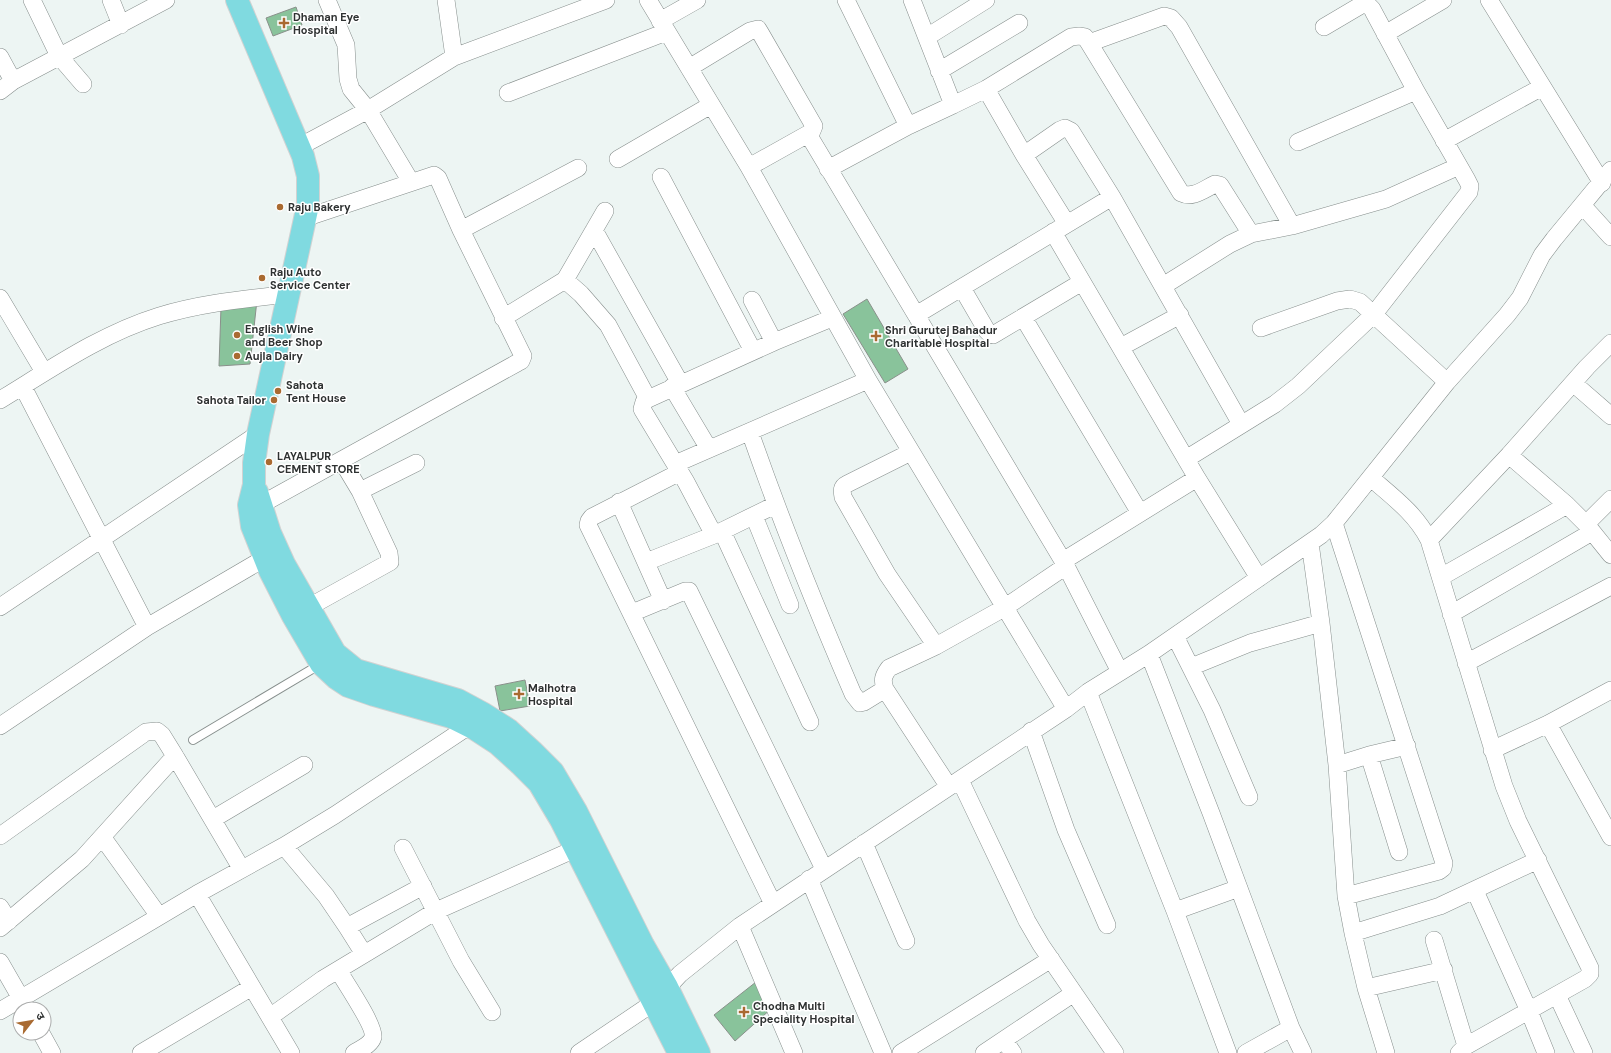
<svg xmlns="http://www.w3.org/2000/svg" width="1611" height="1053" font-family="'DM Sans','Noto Sans Devanagari',sans-serif">
<rect width="100%" height="100%" fill="#edf5f3"/>
<path fill="#89c39b" stroke="#8a908b" d="M296 7 302 25 273 36 266 18Z
M867 299 908 369 885 383 843 314Z
M257 300 250 364 219 366 221 307Z
M525 680 530 706 500 711 495 686Z
M756 982 772 1008 735 1041 714 1015Z"/>
<g fill="none" stroke-linecap="round" stroke-linejoin="round">
<defs>
<path id="service" d="M193 740 319 665"/>
<path id="minor" d="M32 0 59 56 83 84
M111 0 121 25
M327 0 346 45 348 79 351 89 368 110 411 182
M446 0 454 57
M648 0 749 167 868 380 1066 709
M912 0 953 105 986 89 1071 37 1079 36 1085 37 1089 43 1164 16 1171 18 1179 27 1292 226
M1489 0 1602 183
M660 21 697 0
M1385 34 1443 0
M927 37 986 0
M1089 43 1181 193C1193 199 1204 189 1215 184L1220 185 1251 234
M0 57 13 81
M689 68 750 31 758 29 761 34 814 126 812 131 808 134 749 167
M939 71 1019 23
M986 89 1024 155 1067 224
M0 91 13 81 166 0
M508 93 666 32
M908 126 953 105
M808 134 1066 566 1120 672
M1444 141 1542 87
M1298 142 1416 91
M299 147 368 110 454 57 606 0
M1024 155 1060 130 1065 128 1071 131 1112 197 1241 424
M618 159 711 105
M828 169 908 126 846 0
M661 177 753 351
M1582 205 1611 237
M605 211 565 280 581 294 608 325 648 399 644 402 642 409 686 482 714 535
M461 230 578 168
M594 230 680 383
M1053 232 1197 478 1259 578
M1163 286 1230 244 1251 234 1292 226 1386 199 1459 166
M962 288 987 331 990 334 993 335 1082 282
M0 298 44 372
M752 300 774 342
M916 315 1112 197
M1023 317 1140 513
M503 318 565 280
M1261 328 1337 301 1350 299 1360 302 1447 382
M1121 347 1180 315
M1573 383 1611 416
M23 387 147 627
M672 387 709 449
M648 399 774 342 832 318
M0 400C51 369 101 334 159 316 201 303 245 299 288 294
M750 432C781 521 816 608 853 694L860 703 864 702 885 689
M911 452 847 484C841 487 842 491 843 497L887 574 936 646
M1509 455 1567 505 1586 524 1611 555
M1186 459 1275 404 1298 386 1374 314 1469 192 1470 186 1467 180 1416 91 1372 9 1368 5 1363 4 1324 27
M675 464 868 380
M680 472 592 517 589 521 588 525 773 904
M1371 478C1393 497 1416 514 1429 540L1504 786 1518 821 1590 968V974L1585 979 1466 1046 1459 1053
M360 491 416 463
M619 502 663 601
M262 504 517 363 521 361 523 356 461 230 438 178 434 175 305 218
M754 516 790 605
M1334 523 1444 863 1443 868 1439 871 1346 896
M1586 524 1611 499
M722 531 810 722
M1429 540 1509 455 1587 367 1611 343
M1310 543 1321 623 1337 765 1346 896 1353 933 1366 988 1386 1053
M1063 561 1197 478
M646 562 714 535 775 505
M1441 577 1567 505
M0 607 258 434
M309 607 390 562 389 553 360 491 342 461
M632 613 685 591H689L824 869
M1451 614 1592 532
M1175 636 1212 710 1249 797
M1149 654 1211 813 1291 1028 1303 1053
M1466 663 1611 586
M1191 667 1250 643 1321 623
M1088 692 1175 911 1228 1053
M1548 724 1611 837
M0 726 147 627 265 558
M1031 731 1066 830 1107 925
M1492 750 1548 724 1611 690
M1369 755 1399 852
M1337 765 1369 755 1407 746
M960 780 1027 921 1041 945 1115 1053
M949 787 885 689C882 680 883 676 889 668L936 646 1004 608 1066 566
M213 819 304 765
M0 836 146 732 157 731 162 735 175 756 241 868
M103 838 159 916
M864 843 906 941
M284 846 326 896 347 927 364 954
M403 848 461 961 492 1012
M809 879 883 1053
M1475 891 1529 1011 1546 1053
M197 894 291 1053
M0 907 9 921
M1175 911 1239 888
M740 926 794 1053
M347 927 423 886
M0 928 82 859 175 756
M1353 933 1440 906 1538 860
M1434 940 1466 1046
M0 962 27 1009
M338 970C345 982 375 1026 373 1037 371 1045 360 1049 354 1053
M1366 988 1444 970
M1557 995 1584 1053
M0 1011 197 894 284 846 335 815 469 726
M270 1017 323 979 436 911 575 849
M41 1033 52 1053
M1004 1040 1013 1053
M141 1053 252 987
M579 1053 653 1003 680 974 740 926 1066 709 1088 692 1149 654 1321 535 1334 523 1447 382 1507 315 1520 298 1542 255 1554 239 1611 170
M901 1053 1051 959
M984 1053 1074 993
M1246 1053 1291 1028"/>
<path id="trunk" d="M237 0 303 156 308 176V205L258 434 254 463V485L249 505 252 526 270 571 293 616 321 664 336 678 348 686 374 695 451 717 475 729 498 744 520 764 539 783 561 820 679 1053
M257 492 270 533 284 564 335 653 356 670 458 700 484 714 509 730 532 751 553 772 576 811 643 945 667 987 699 1053"/>
</defs>
<use href="#service" stroke="#868e8c" stroke-width="10"/>
<use href="#minor" stroke="#868e8c" stroke-width="18"/>
<use href="#trunk" stroke="#d1d2d2" stroke-width="24"/>
<use href="#service" stroke="#fff" stroke-width="8"/>
<use href="#minor" stroke="#fff" stroke-width="17"/>
<use href="#trunk" stroke="#80dae0" stroke-width="22"/>
</g>
<g fill="#a96a31" stroke="#fff" stroke-width="1.5">
<path d="M282 17h4v4h4v4h-4v4h-4v-4h-4v-4h4z"/>
<circle cx="280" cy="207" r="4"/>
<circle cx="262" cy="278" r="4"/>
<circle cx="237" cy="335" r="4"/>
<path d="M874 330h4v4h4v4h-4v4h-4v-4h-4v-4h4z"/>
<circle cx="237" cy="356" r="4"/>
<circle cx="278" cy="391" r="4"/>
<circle cx="274" cy="400" r="4"/>
<circle cx="269" cy="462" r="4"/>
<path d="M517 688h4v4h4v4h-4v4h-4v-4h-4v-4h4z"/>
<path d="M742 1006h4v4h4v4h-4v4h-4v-4h-4v-4h4z"/>
</g>
<g text-anchor="middle" stroke-width="3" stroke-linejoin="round" paint-order="stroke">
<g font-size="11" font-weight="bold" fill="#2f3232" stroke="#fff" text-anchor="start">
<text x="293" y="21">Dhaman Eye<tspan x="293" dy="13">Hospital</tspan></text>
<text x="288" y="211">Raju Bakery</text>
<text x="270" y="276">Raju Auto<tspan x="270" dy="13">Service Center</tspan></text>
<text x="245" y="333">English Wine<tspan x="245" dy="13">and Beer Shop</tspan></text>
<text x="885" y="334">Shri Gurutej Bahadur<tspan x="885" dy="13">Charitable Hospital</tspan></text>
<text x="245" y="360">Aujla Dairy</text>
<text x="286" y="389">Sahota<tspan x="286" dy="13">Tent House</tspan></text>
<text x="266" y="404" text-anchor="end">Sahota Tailor</text>
<text x="277" y="460">LAYALPUR<tspan x="277" dy="13">CEMENT STORE</tspan></text>
<text x="528" y="692">Malhotra<tspan x="528" dy="13">Hospital</tspan></text>
<text x="753" y="1010">Chodha Multi<tspan x="753" dy="13">Speciality Hospital</tspan></text>
</g>
</g>
<g transform="translate(32 1021) rotate(59)"><circle r="19" fill="#ffffff" stroke="#acadad"/>
<path d="M0-3L7 15L0 10L-7 15Z" fill="#a96a31"/>
<text y="-6" font-size="11" font-weight="bold" text-anchor="middle" fill="#2f3232">उ</text>
</g>
</svg>
